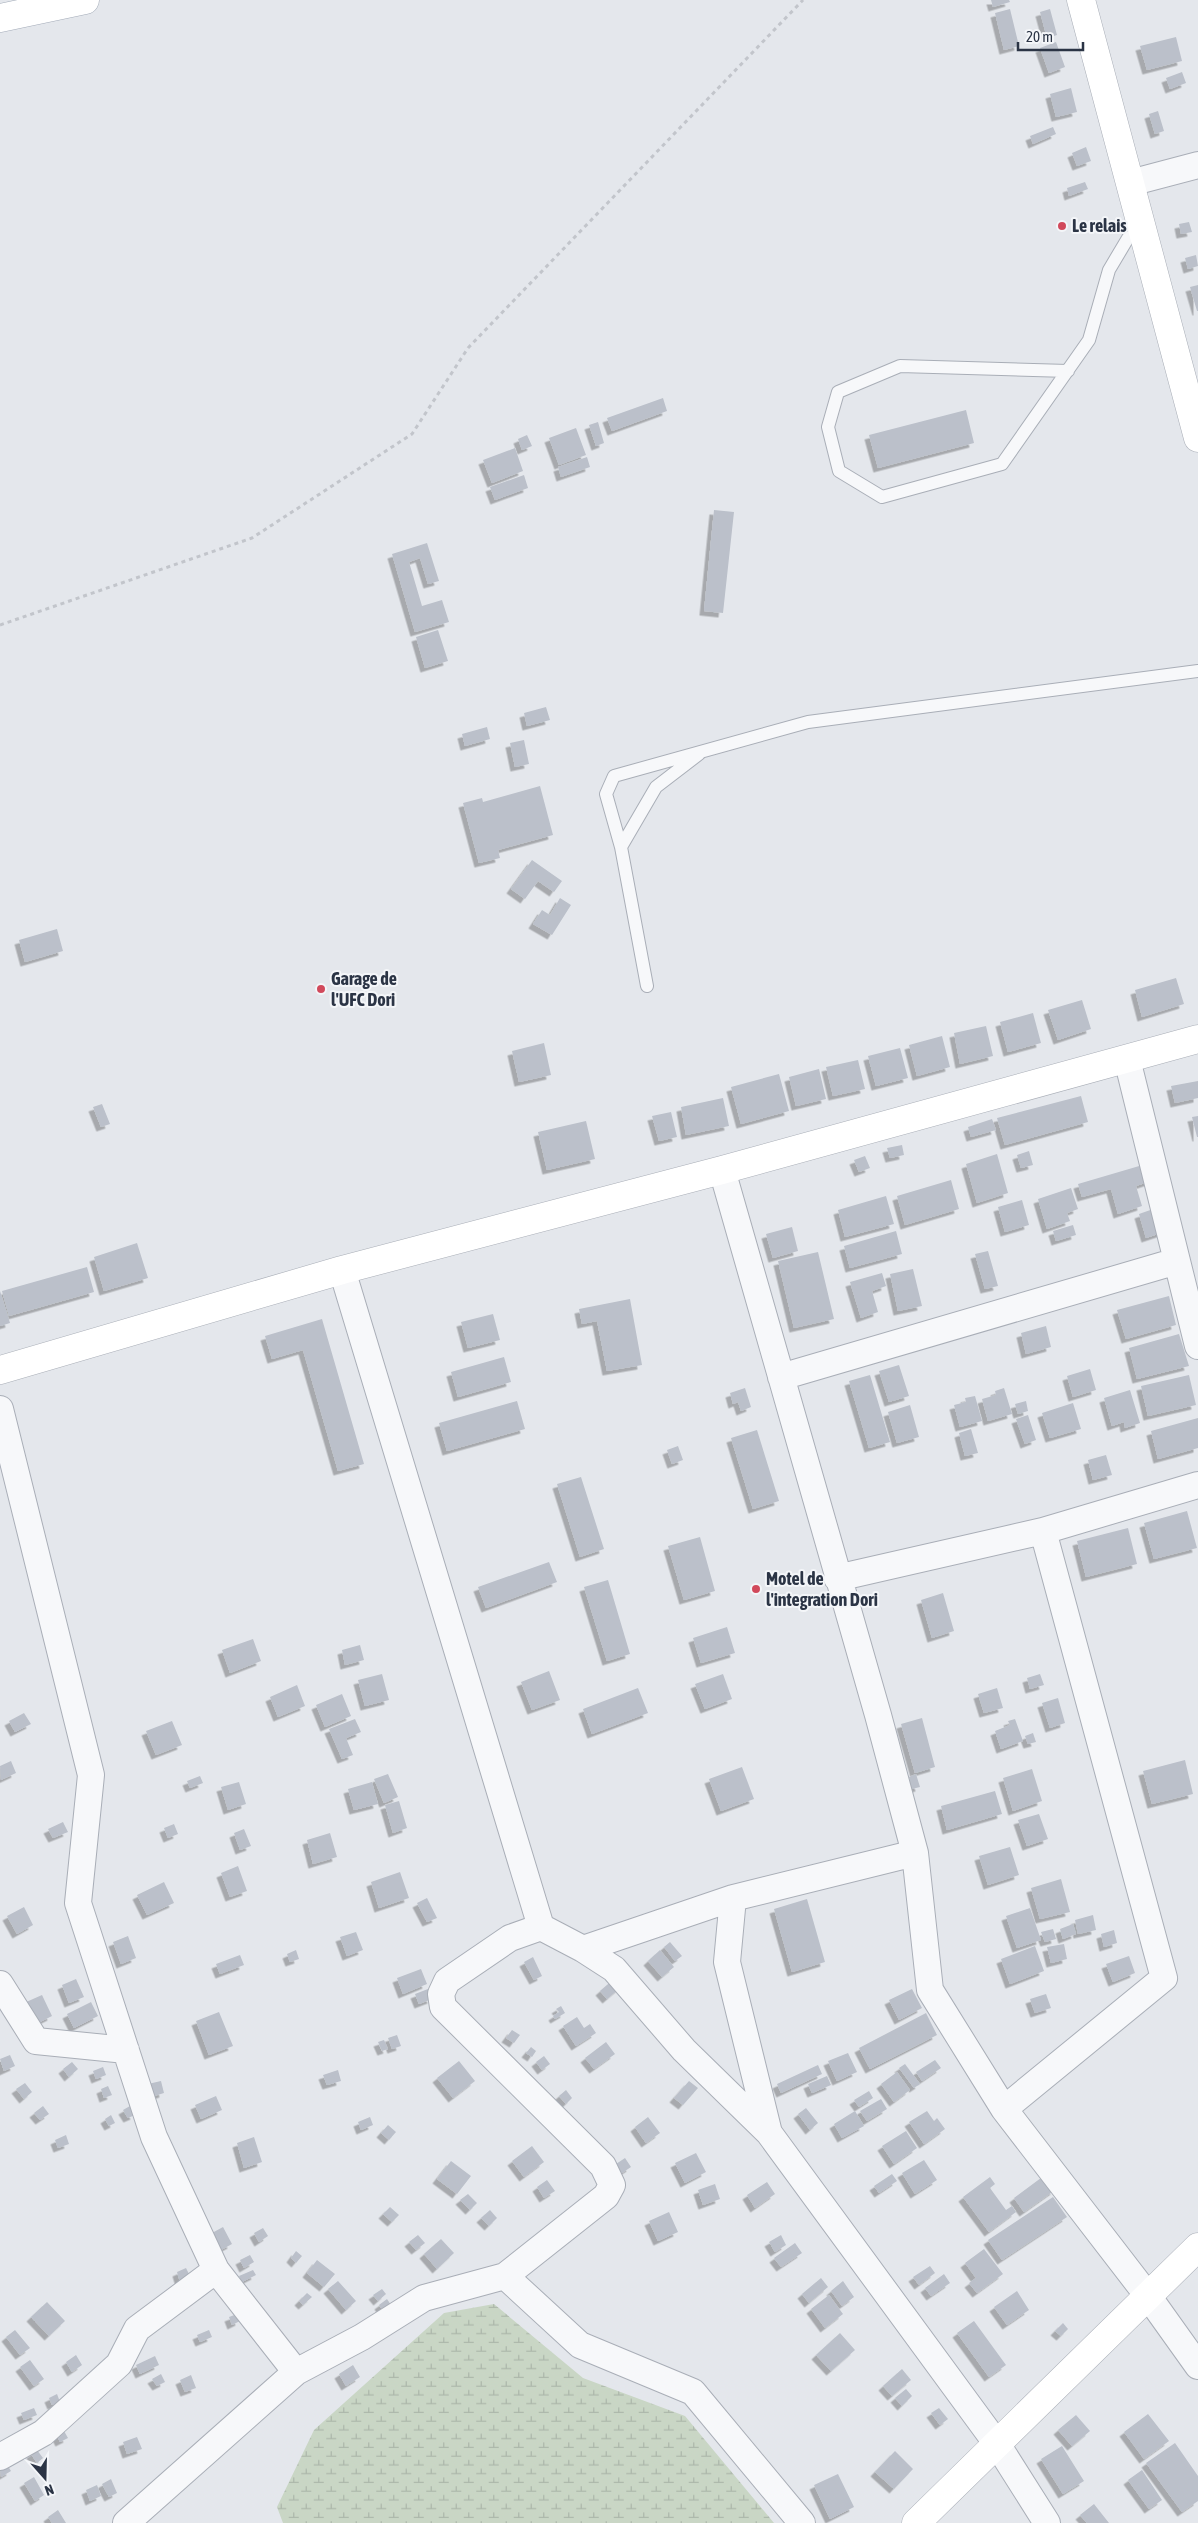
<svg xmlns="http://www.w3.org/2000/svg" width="1198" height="2523" font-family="'Asap Condensed',sans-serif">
<defs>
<pattern id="wetland-marsh" width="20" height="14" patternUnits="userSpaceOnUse" patternTransform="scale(1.25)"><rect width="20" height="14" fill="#c9d6c5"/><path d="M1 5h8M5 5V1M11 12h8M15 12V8" fill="none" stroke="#adb8ab"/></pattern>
<filter id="shadow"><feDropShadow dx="-4.5" dy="4.5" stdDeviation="0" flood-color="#0004"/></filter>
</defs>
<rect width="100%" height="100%" fill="#e4e7ec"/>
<path fill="url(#wetland-marsh)" d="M494 2304 583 2378 685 2416 774 2523H283L277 2507 314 2430 444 2313Z"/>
<path fill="#bbc0ca" filter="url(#shadow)" d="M991 0H1009L1010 2 993 7Z
M1010 9 1019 46 1004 50 995 13Z
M1050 9 1057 35 1047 38 1040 12Z
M1176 37 1182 61 1147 70 1140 46Z
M1056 42 1065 67 1049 73 1040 48Z
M1182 72 1186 83 1170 89 1166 78Z
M1071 88 1077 112 1056 117 1050 94Z
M1158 111 1164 131 1155 134 1149 114Z
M1053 127 1056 134 1033 144 1030 136Z
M1086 147 1091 161 1077 166 1072 153Z
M1085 182 1088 189 1069 196 1067 188Z
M1189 222 1192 232 1181 234 1179 224Z
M1196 255 1198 266 1188 269 1185 258Z
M1198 285V311H1197L1190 287Z
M663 398 667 411 612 431 607 418Z
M966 410 974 443 878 468 869 435Z
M598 422 604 443 596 446 589 425Z
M576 428 586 455 559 465 549 438Z
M527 435 532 446 522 450 518 439Z
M515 448 523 471 492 483 483 460Z
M587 457 590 467 561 477 558 467Z
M524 475 528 488 495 500 490 487Z
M714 510 734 512 723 613 704 611Z
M427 543 439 581 428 584 420 558 409 562 422 606 442 600 449 622 415 632 392 554Z
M438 630 448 661 425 668 416 637Z
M546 707 550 720 527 726 524 713Z
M487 727 490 739 465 746 462 734Z
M524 740 529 764 515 767 510 743Z
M540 786 553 835 498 850 500 858 479 863 463 803 482 798 483 802Z
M532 860 562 881 554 892 538 881 525 899 511 889Z
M560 898 571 905 552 935 533 924 542 910 550 915Z
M57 929 63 951 25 962 19 940Z
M1176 978 1184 1004 1142 1017 1135 990Z
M1082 1000 1091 1029 1058 1040 1048 1010Z
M1033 1013 1041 1043 1008 1052 1000 1022Z
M986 1026 993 1056 960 1064 954 1033Z
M942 1036 950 1067 917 1076 909 1045Z
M544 1043 551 1075 519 1082 512 1051Z
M900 1048 908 1078 876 1086 868 1056Z
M858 1060 865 1089 833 1096 826 1067Z
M819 1069 826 1099 796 1106 789 1077Z
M779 1074 789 1111 741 1124 731 1087Z
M1198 1081V1098L1175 1103 1171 1086Z
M1081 1096 1088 1122 1005 1145 997 1118Z
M723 1098 729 1126 686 1135 681 1107Z
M102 1104 110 1124 101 1127 93 1107Z
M671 1112 677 1137 659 1141 652 1116Z
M1198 1116V1137H1197L1192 1117Z
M992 1119 996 1130 971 1137 968 1127Z
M586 1121 595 1159 547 1170 538 1132Z
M902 1145 904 1155 890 1158 887 1148Z
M1029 1151 1033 1165 1021 1168 1017 1155Z
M997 1154 1008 1193 977 1203 966 1164Z
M865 1156 870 1168 859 1172 854 1160Z
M1146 1164 1151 1181 1136 1186 1142 1206 1118 1214 1111 1189 1082 1197 1078 1184Z
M951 1180 959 1209 905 1225 897 1196Z
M1071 1188 1078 1209 1067 1213 1070 1221 1047 1229 1038 1199Z
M886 1196 894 1224 845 1237 838 1210Z
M1022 1200 1029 1225 1005 1232 998 1207Z
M1156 1208 1164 1232 1146 1238 1139 1214Z
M1073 1225 1076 1235 1056 1241 1053 1231Z
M792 1227 798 1251 773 1258 766 1234Z
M896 1231 902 1254 850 1268 844 1246Z
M137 1243 148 1278 104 1291 94 1257Z
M988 1251 998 1286 985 1289 975 1254Z
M818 1252 834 1319 794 1328 778 1261Z
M87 1267 94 1292 9 1316 2 1291Z
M913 1269 922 1306 898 1311 890 1274Z
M882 1273 886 1286 872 1291 878 1312 861 1318 850 1282Z
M0 1291 10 1323 0 1326Z
M1169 1296 1176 1325 1126 1339 1117 1310Z
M630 1299 642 1365 607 1371 597 1321 582 1324 579 1309Z
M493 1314 500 1340 468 1348 461 1322Z
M322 1319 364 1464 338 1471 303 1350 272 1359 265 1336Z
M1046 1326 1051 1347 1026 1354 1021 1333Z
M1179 1334 1189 1366 1137 1379 1129 1348Z
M504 1357 511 1382 458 1397 451 1372Z
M899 1365 909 1396 889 1402 879 1371Z
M1090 1369 1096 1390 1073 1397 1067 1376Z
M870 1375 890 1442 869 1448 849 1381Z
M1189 1375 1196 1405 1148 1416 1141 1386Z
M745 1388 751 1407 741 1411 738 1402 733 1404 730 1393Z
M1004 1388 1012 1414 988 1421 982 1399 996 1395 995 1391Z
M1130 1390 1140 1423 1125 1428 1124 1422 1112 1426 1104 1398Z
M975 1396 982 1421 960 1427 954 1405 966 1402 965 1398Z
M517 1401 525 1429 447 1451 439 1423Z
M1026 1401 1028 1411 1018 1414 1015 1404Z
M1073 1403 1081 1429 1050 1438 1042 1413Z
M910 1405 919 1437 897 1443 888 1412Z
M1028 1415 1036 1440 1025 1444 1016 1419Z
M1198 1418V1448L1158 1459 1151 1431Z
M971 1429 978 1453 965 1456 959 1433Z
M757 1430 779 1501 753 1509 731 1438Z
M678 1446 683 1460 672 1464 667 1450Z
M1106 1455 1112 1475 1093 1480 1088 1460Z
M581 1477 604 1549 580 1557 557 1484Z
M1187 1511 1197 1548 1154 1559 1144 1523Z
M1128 1528 1137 1564 1086 1577 1077 1541Z
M700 1537 715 1591 684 1600 668 1546Z
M549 1562 557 1582 486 1608 478 1587Z
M608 1580 630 1654 607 1661 584 1587Z
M943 1593 954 1631 932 1638 921 1600Z
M727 1627 735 1653 701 1663 693 1638Z
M253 1639 261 1661 230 1673 222 1650Z
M360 1645 364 1660 345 1665 342 1650Z
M549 1671 560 1700 532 1710 521 1682Z
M382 1674 389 1700 365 1706 358 1680Z
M723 1674 732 1699 705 1709 695 1684Z
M1040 1674 1044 1685 1030 1689 1027 1678Z
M297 1685 305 1706 278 1717 270 1697Z
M638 1688 648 1713 592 1734 583 1709Z
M997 1688 1003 1708 984 1713 978 1694Z
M342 1694 351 1716 325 1727 316 1705Z
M1058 1698 1065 1723 1050 1728 1042 1703Z
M24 1713 31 1724 15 1732 9 1721Z
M922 1718 935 1767 915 1773 901 1724Z
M355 1719 361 1732 346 1738 353 1755 342 1759 329 1729Z
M1015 1719 1023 1741 1001 1749 995 1731 1010 1725 1008 1721Z
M172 1721 182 1745 156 1755 146 1731Z
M1033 1733 1036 1742 1028 1744 1025 1736Z
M1185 1760 1193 1794 1152 1804 1143 1771Z
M11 1761 16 1773 1 1780 0 1766Z
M742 1767 754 1799 721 1811 709 1779Z
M1032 1769 1042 1801 1013 1811 1003 1778Z
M388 1774 398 1797 384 1803 374 1779Z
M916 1774 920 1787 912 1789 909 1777Z
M200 1776 203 1783 190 1788 187 1781Z
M239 1782 246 1804 228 1810 221 1787Z
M372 1782 378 1804 354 1810 348 1789Z
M995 1791 1002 1814 947 1830 941 1806Z
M399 1801 407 1828 393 1833 385 1805Z
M1039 1814 1048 1839 1027 1846 1018 1820Z
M63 1822 68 1832 53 1838 48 1829Z
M174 1824 178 1834 168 1838 164 1828Z
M244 1829 251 1846 240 1850 234 1833Z
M330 1833 337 1857 313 1864 307 1840Z
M1010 1847 1019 1875 988 1885 979 1856Z
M238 1866 247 1891 230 1897 221 1873Z
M400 1872 409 1898 379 1908 371 1882Z
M1061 1879 1070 1912 1040 1919 1031 1888Z
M164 1882 174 1903 147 1915 137 1895Z
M427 1898 437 1918 427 1922 417 1903Z
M807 1899 825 1962 792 1972 774 1909Z
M24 1907 33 1925 17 1934 7 1916Z
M1030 1908 1041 1940 1017 1948 1006 1916Z
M1093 1915 1096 1930 1078 1934 1075 1920Z
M1073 1924 1076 1934 1063 1939 1060 1929Z
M1053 1929 1056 1939 1045 1942 1041 1932Z
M1114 1930 1117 1943 1104 1947 1101 1934Z
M356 1932 363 1950 347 1956 340 1937Z
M128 1936 136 1958 121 1964 113 1942Z
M670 1942 682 1956 675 1961 664 1947Z
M1064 1944 1067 1959 1051 1963 1047 1947Z
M1035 1946 1044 1971 1010 1984 1001 1959Z
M296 1950 299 1959 290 1962 287 1954Z
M660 1950 674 1967 662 1977 648 1961Z
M240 1955 244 1965 220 1974 216 1964Z
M1129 1956 1135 1973 1113 1982 1106 1964Z
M533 1957 542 1976 534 1980 524 1962Z
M421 1969 427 1984 403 1994 397 1978Z
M76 1979 84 1997 69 2003 62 1985Z
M614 1979 621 1987 607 1999 600 1991Z
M428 1989 432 1999 419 2004 415 1994Z
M912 1989 922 2008 899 2020 889 2000Z
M1046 1994 1051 2008 1035 2013 1030 1999Z
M42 1995 52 2016 34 2025 24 2003Z
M91 2002 98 2016 74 2028 67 2014Z
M561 2006 565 2013 555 2019 553 2016 559 2012 556 2009Z
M219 2012 233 2046 209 2055 196 2021Z
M926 2013 937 2035 870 2069 859 2048Z
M577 2017 584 2028 590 2024 596 2033 576 2046 563 2026Z
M512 2030 520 2035 514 2043 506 2038Z
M397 2035 401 2046 392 2049 388 2038Z
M384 2040 388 2049 382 2051 378 2042Z
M606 2042 615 2054 594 2069 585 2058Z
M531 2047 536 2051 532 2057 526 2053Z
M848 2053 857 2072 837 2081 828 2061Z
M10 2055 15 2066 4 2071 0 2059Z
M544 2056 550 2064 542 2070 536 2062Z
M935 2060 941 2068 922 2081 916 2072Z
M459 2061 475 2081 453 2098 437 2078Z
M72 2062 78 2069 69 2077 63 2069Z
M905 2064 920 2084 914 2088 899 2068Z
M818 2065 822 2074 781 2093 777 2084Z
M103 2067 106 2075 96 2079 93 2071Z
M338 2070 341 2081 327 2085 323 2075Z
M897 2072 910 2090 894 2102 881 2084Z
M827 2076 831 2085 812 2093 808 2084Z
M161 2081 164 2093 151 2097 148 2084Z
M689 2081 698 2088 683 2105 674 2098Z
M25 2083 32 2092 24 2099 16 2089Z
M108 2086 112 2095 104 2098 101 2089Z
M566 2090 572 2098 566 2104 559 2096Z
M869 2091 873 2098 859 2107 854 2100Z
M216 2096 222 2110 201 2119 195 2105Z
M881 2099 887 2109 867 2121 860 2111Z
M43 2106 49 2114 40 2120 34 2113Z
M130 2106 135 2115 128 2118 123 2110Z
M806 2108 818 2123 810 2130 798 2114Z
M855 2111 864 2126 842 2138 834 2124Z
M927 2111 934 2121 937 2118 945 2129 924 2144 909 2122Z
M111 2115 115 2123 109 2126 105 2119Z
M370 2117 373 2125 361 2130 358 2122Z
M648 2117 660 2133 646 2143 635 2127Z
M388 2125 396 2132 389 2140 381 2133Z
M906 2131 917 2148 894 2164 882 2146Z
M66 2135 69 2144 58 2148 55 2140Z
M254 2137 262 2162 244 2168 237 2143Z
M532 2146 544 2162 524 2177 512 2161Z
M696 2153 706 2172 685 2183 675 2163Z
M625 2158 631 2167 622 2173 616 2164Z
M924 2160 937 2180 915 2194 902 2173Z
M451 2161 471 2176 457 2194 437 2179Z
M892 2174 897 2181 879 2193 874 2186Z
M1045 2175 1055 2190 1024 2212 1014 2198Z
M990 2177 995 2184 990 2188 1006 2210 1012 2206 1016 2212 989 2232 963 2197Z
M547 2180 555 2191 544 2198 537 2187Z
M767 2182 775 2194 755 2208 747 2195Z
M715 2184 720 2199 703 2205 698 2190Z
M468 2194 477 2203 470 2210 460 2200Z
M1053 2197 1067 2217 1002 2260 988 2240Z
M390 2207 399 2215 392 2222 383 2214Z
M490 2210 497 2218 489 2226 481 2218Z
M669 2212 678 2232 658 2241 649 2221Z
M223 2227 232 2244 221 2250 212 2233Z
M263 2228 268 2236 259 2242 254 2233Z
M418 2235 425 2243 416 2250 409 2242Z
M781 2235 786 2245 775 2252 769 2242Z
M441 2239 454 2253 437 2269 424 2254Z
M795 2243 802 2253 781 2267 774 2258Z
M984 2249 1003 2274 977 2293 969 2283 976 2278 965 2263Z
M296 2251 302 2256 296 2263 291 2258Z
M250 2255 254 2262 244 2268 240 2260Z
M317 2260 335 2274 324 2287 307 2273Z
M930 2266 935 2273 919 2285 913 2277Z
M186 2268 191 2278 180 2282 177 2272Z
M253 2270 256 2275 242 2282 239 2276Z
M944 2274 950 2283 931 2296 925 2288Z
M821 2278 828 2287 809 2303 802 2294Z
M338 2281 356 2301 346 2310 328 2289Z
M843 2281 854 2297 842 2306 831 2291Z
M382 2289 386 2294 378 2301 373 2295Z
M1017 2291 1029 2310 1007 2325 994 2307Z
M307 2293 312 2297 303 2305 299 2301Z
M829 2295 843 2314 825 2328 811 2309Z
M387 2299 391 2305 383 2311 379 2305Z
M47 2302 65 2321 49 2336 31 2317Z
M237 2314 240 2321 232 2325 229 2317Z
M974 2321 1006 2365 989 2377 957 2333Z
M1063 2323 1068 2329 1061 2336 1055 2331Z
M15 2330 30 2348 20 2355 6 2337Z
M209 2330 212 2337 200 2342 197 2335Z
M840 2333 855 2350 831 2371 816 2355Z
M76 2355 82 2365 72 2372 66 2362Z
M155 2356 159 2365 140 2374 136 2365Z
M30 2360 44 2379 34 2386 20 2367Z
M353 2365 360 2377 346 2386 339 2374Z
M902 2369 911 2380 892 2396 883 2386Z
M161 2374 165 2382 157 2386 152 2379Z
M191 2375 196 2388 185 2392 180 2380Z
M906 2389 912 2396 902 2406 895 2398Z
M57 2394 60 2402 52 2405 49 2398Z
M34 2408 37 2415 24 2420 21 2413Z
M939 2408 948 2419 940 2425 931 2413Z
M1148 2414 1169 2441 1144 2459 1124 2432Z
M1076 2415 1090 2431 1072 2446 1058 2430Z
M64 2431 68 2438 60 2442 56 2434Z
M137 2437 142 2449 127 2454 123 2442Z
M1175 2443 1198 2476V2501L1182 2512 1146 2463Z
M1062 2446 1084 2481 1063 2494 1041 2459Z
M37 2450 43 2458 37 2463 31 2454Z
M895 2451 913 2469 894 2489 875 2472Z
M5 2461 11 2471 1 2477 0 2464Z
M1142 2470 1162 2500 1149 2509 1128 2480Z
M838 2474 854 2507 830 2519 814 2485Z
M34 2477 44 2495 35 2501 24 2483Z
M111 2479 117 2493 109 2497 102 2484Z
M97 2485 101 2496 90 2501 86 2490Z
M1094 2504 1109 2523H1087L1080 2515Z
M58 2510 66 2523H52L48 2517Z"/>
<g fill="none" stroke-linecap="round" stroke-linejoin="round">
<defs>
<path id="lane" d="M1068 371 900 366 838 392 828 427 839 471 882 497 1002 464 1089 340 1109 270 1128 238 1144 230
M621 847 606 794 614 776 808 722 1198 671
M647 986 621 847 656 787 699 754"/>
<path id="street" d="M1130 183 1198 165
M1127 1059 1198 1346
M722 1170 878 1715 915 1853 930 1990 1004 2109 1148 2296 1198 2366
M342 1270 541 1927 583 1949 614 1969 684 2050 769 2133 997 2444 1047 2523
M781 1377 1177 1261
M0 1409 91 1775 78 1903 154 2137 216 2270 296 2372
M837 1578 1043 1531
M733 1898 727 1962 769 2133
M583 1949 733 1898 915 1853
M0 1984 36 2041 126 2050
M1004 2109 1164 1978 1043 1531 1198 1485
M505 2276 606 2196 612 2185 603 2166 443 2007 441 1994 447 1981 510 1938 541 1927
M0 2457 43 2433 119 2364 137 2329 216 2270
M126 2523 296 2372 362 2337 424 2298 505 2276 580 2345 693 2392 802 2523"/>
<path id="secondary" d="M1081 0 1198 438
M0 1370 342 1270 722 1170 1198 1039
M916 2523 1198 2247"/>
<path id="primary" d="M0 18 85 0"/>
</defs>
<use href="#lane" stroke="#a9aeb7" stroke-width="14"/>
<use href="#street" stroke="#a9aeb7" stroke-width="28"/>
<use href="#secondary" stroke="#a9aeb7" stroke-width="29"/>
<use href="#primary" stroke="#a3abb8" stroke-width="29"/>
<path stroke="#c2c5cb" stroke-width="3" stroke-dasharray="4 4" stroke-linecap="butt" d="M0 625 252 538 412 434 468 348 803 0"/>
<use href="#lane" stroke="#f7f8fa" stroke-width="12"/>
<use href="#street" stroke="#f7f8fa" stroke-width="26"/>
<use href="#secondary" stroke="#fff" stroke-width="28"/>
<use href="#primary" stroke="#fff" stroke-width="28"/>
</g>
<g fill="#d1495b" stroke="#f4f6f9" stroke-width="2">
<circle cx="1062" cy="226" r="5"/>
<circle cx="321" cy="989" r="5"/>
<circle cx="756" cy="1589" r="5"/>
</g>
<g text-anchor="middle" stroke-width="4" stroke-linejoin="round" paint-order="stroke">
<g font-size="18" font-weight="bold" fill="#2b3445" stroke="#f4f6f9" text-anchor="start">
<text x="1072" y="232">Le relais</text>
<text x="331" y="985">Garage de<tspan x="331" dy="21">l'UFC Dori</tspan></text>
<text x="766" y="1585">Motel de<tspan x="766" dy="21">l'integration Dori</tspan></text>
</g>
</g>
<g transform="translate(45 2478) rotate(160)" stroke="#f4f6f9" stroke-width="4" paint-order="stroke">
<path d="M0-4L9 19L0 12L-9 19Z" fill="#2b3445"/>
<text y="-8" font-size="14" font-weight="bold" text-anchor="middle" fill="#2b3445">N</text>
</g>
<path d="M1018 42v8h65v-8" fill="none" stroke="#2b3445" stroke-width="2.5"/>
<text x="1026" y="42" font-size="15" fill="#2b3445" stroke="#f4f6f9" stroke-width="4" paint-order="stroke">20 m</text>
</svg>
